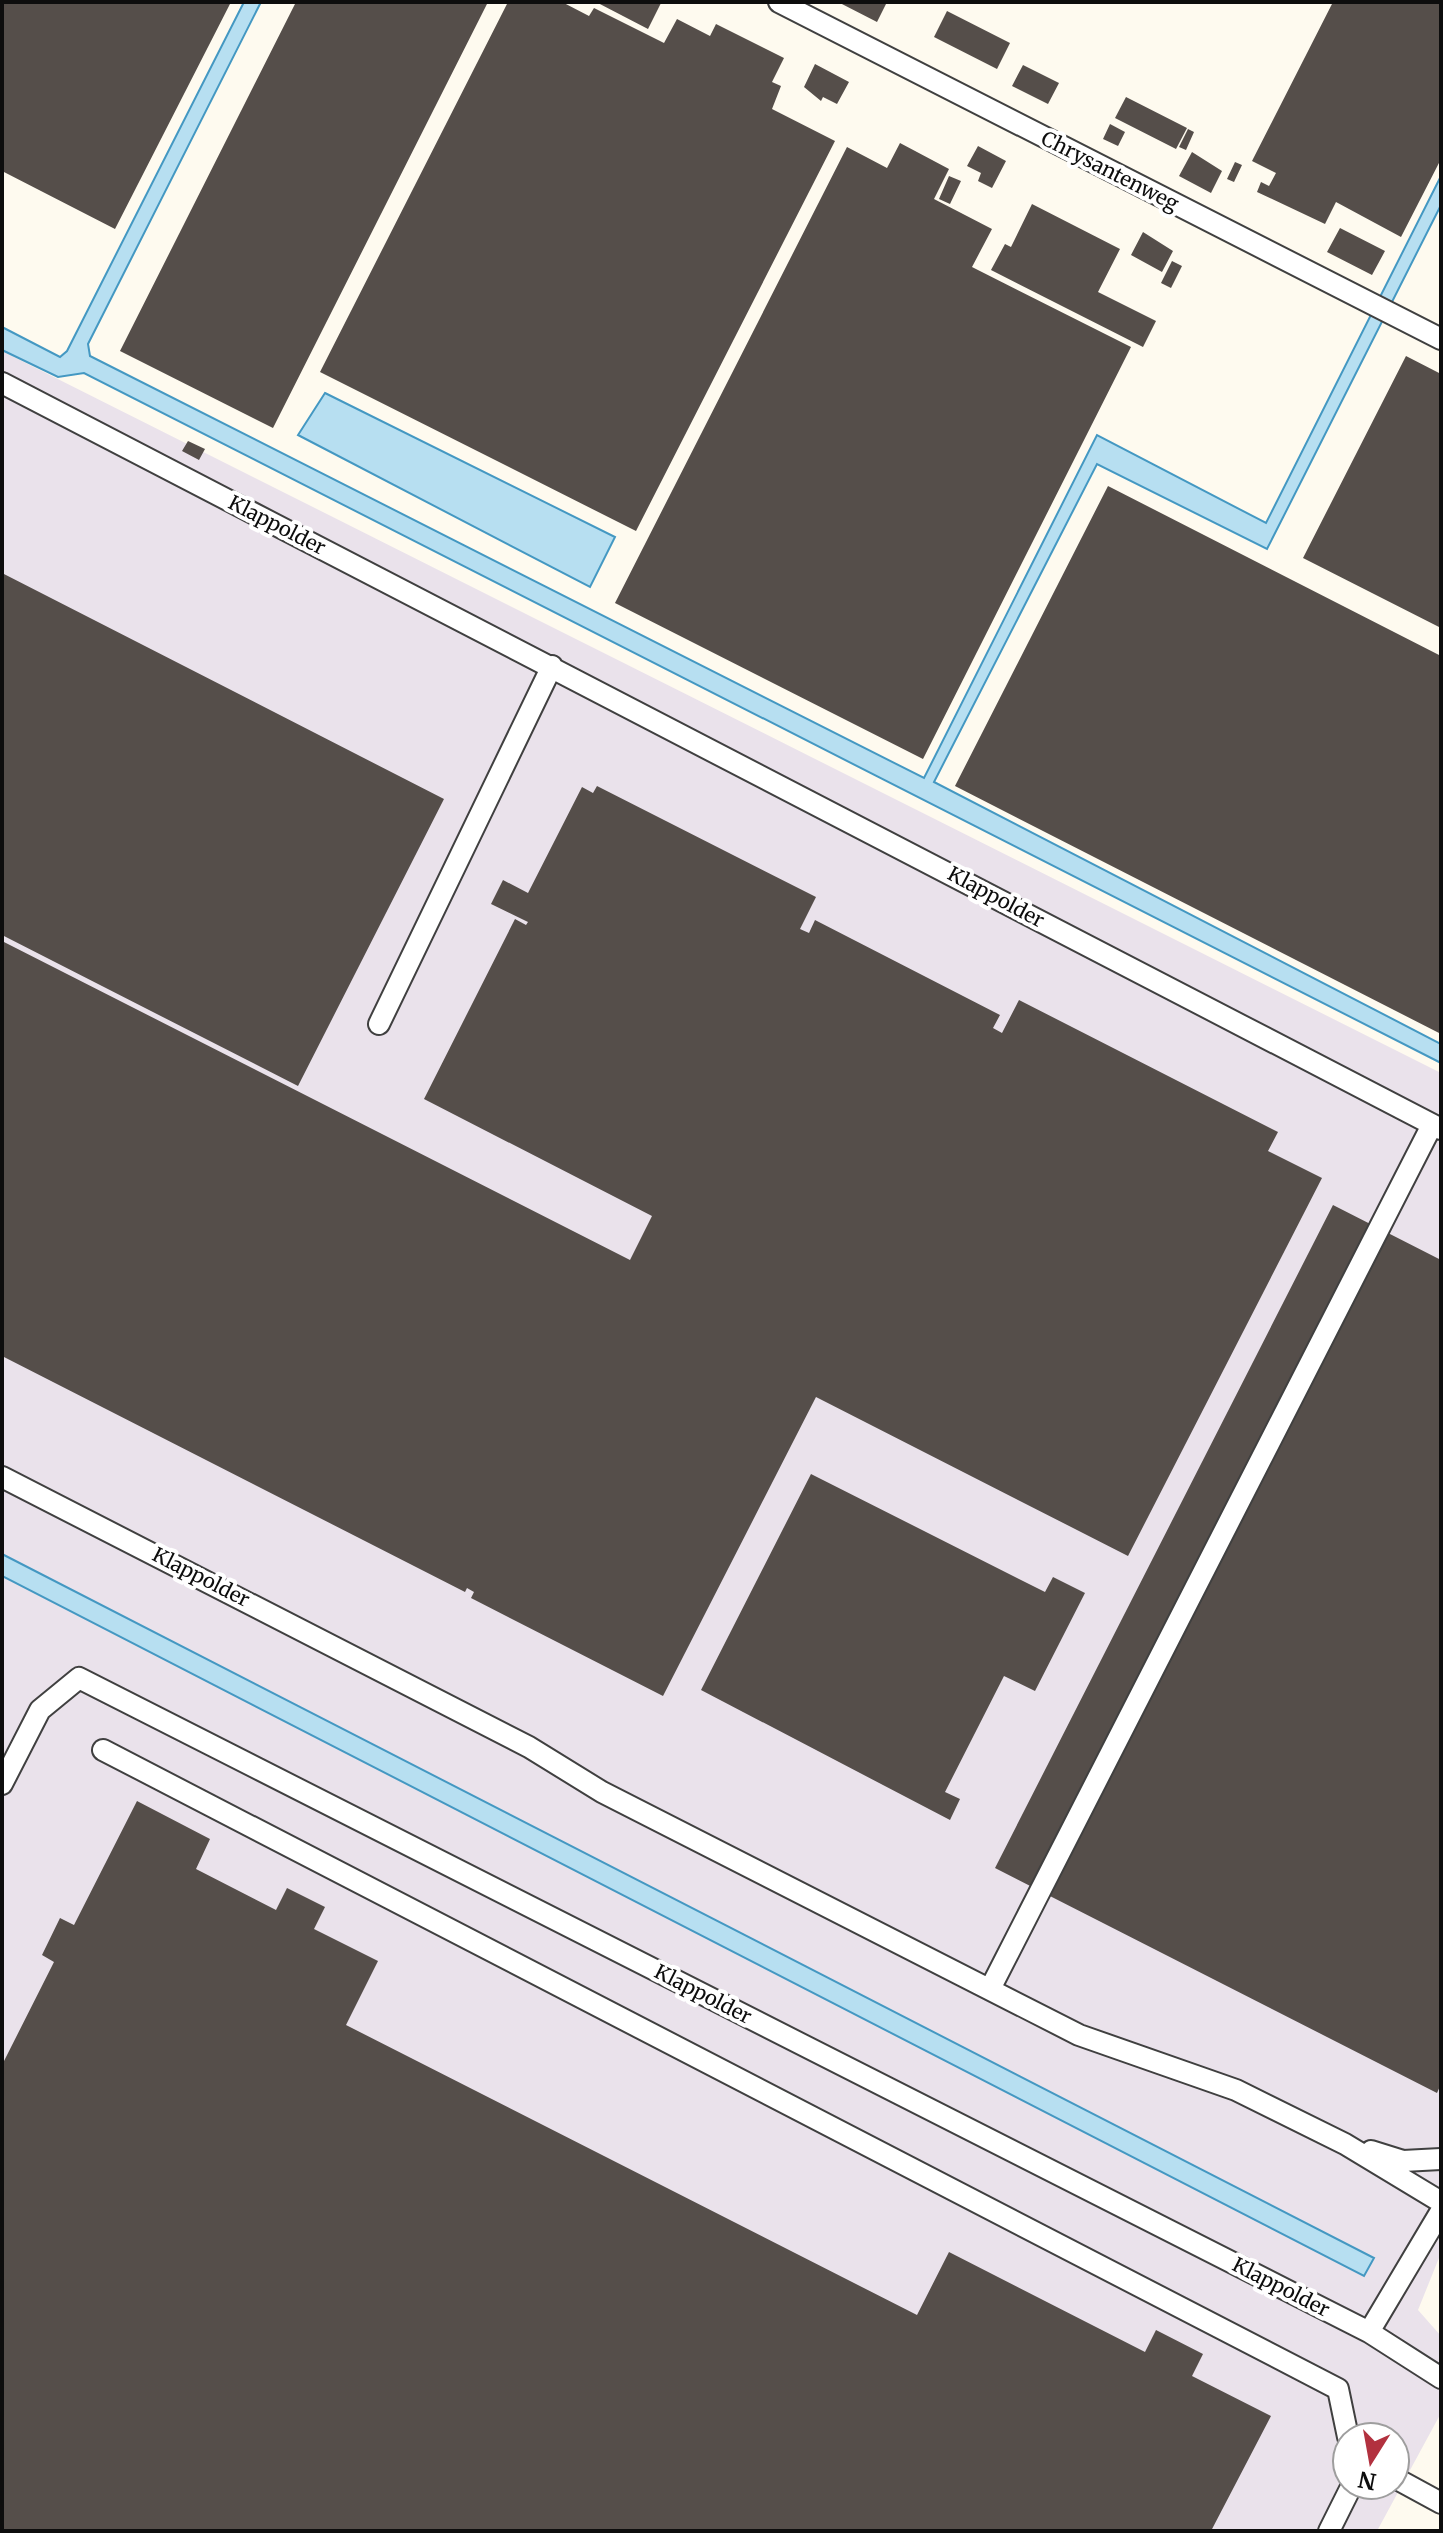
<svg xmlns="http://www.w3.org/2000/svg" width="1443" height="2533" font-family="Merriweather,serif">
<rect width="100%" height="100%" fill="#fefaef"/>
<path fill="#eae2eb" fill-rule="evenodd" d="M2 351 1441 1073V2253L1418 2310 1441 2336V2413L1377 2531H2ZM1347 2437H1395V2485H1347Z"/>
<path fill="#b7dff1" stroke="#4498c2" stroke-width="2" d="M244 2H261L88 344 90 356 924 778 1097 435 1266 523 1441 176V205L1267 549 1097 464 934 782 1441 1044V1063L84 373 58 377 2 350V327L60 357 67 351Z
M325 393 615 537 590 587 298 435Z
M2 1554 1374 2258 1364 2276 2 1576Z"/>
<path fill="#554e4a" d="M2 2H231L115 229 2 171Z
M296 2H488L273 428 120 351Z
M508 2H562L589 16 594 8 664 43 677 19 710 36 716 24 784 58 772 82 781 86 772 109 835 141 636 531 320 372Z
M596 2H660L661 3 648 29Z
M838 2H887L877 22Z
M1333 2H1441V159L1401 237 1336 202 1325 224 1257 192 1261 182 1269 186 1276 173 1252 161Z
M947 11 1010 43 997 69 934 37Z
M815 64 849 82 837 104 823 97 821 101 804 87Z
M1023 65 1059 83 1048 104 1012 86Z
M1126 97 1187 128 1176 149 1115 118Z
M1110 124 1125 132 1118 146 1103 139Z
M1188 129 1194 132 1186 150 1179 147Z
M900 143 949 169 934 199 992 229 972 267 1131 347 923 759 615 603 847 147 887 168Z
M978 146 1006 161 992 188 978 181 981 173 967 166Z
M1192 152 1222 171 1211 193 1179 176Z
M1235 162 1242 165 1234 182 1227 179Z
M949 176 961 181 950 204 939 199Z
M1032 204 1120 249 1098 292 1156 321 1143 347 991 270 1005 244 1011 247Z
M1340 228 1385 251 1372 275 1327 252Z
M1143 232 1173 251 1162 272 1131 255Z
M1172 261 1182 266 1171 288 1161 283Z
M1406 356 1441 374V628L1303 558Z
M188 441 205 449 199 460 182 451Z
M1108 486 1441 656V1034L955 786Z
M2 573 444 799 298 1086 2 935Z
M597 786 816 897 800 929 809 933 815 920 1000 1015 993 1028 1002 1033 1019 1000 1278 1132 1268 1151 1322 1178 1128 1556 816 1397 663 1696 471 1598 474 1592 467 1588 465 1592 2 1356V941L630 1260 652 1216 424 1099 515 919 526 925 528 922 491 904 503 880 528 893 582 787 593 793Z
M1333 1205 1441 1260V2084L1437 2093 995 1868Z
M811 1474 1045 1592 1053 1577 1085 1593 1035 1691 1004 1676 945 1792 960 1799 950 1820 701 1690Z
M137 1801 210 1839 196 1869 276 1910 287 1888 325 1907 314 1929 378 1961 346 2025 917 2315 949 2252 1145 2352 1156 2330 1203 2354 1192 2376 1271 2416 1211 2531H2V2065L54 1962 42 1955 60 1918 74 1925Z"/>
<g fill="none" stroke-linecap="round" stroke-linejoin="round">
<defs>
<path id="minor" d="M779 2 1441 339
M2 383 1441 1129
M379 1024 552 666
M2 1477 529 1747 602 1792 1079 2035 1236 2090 1345 2144 1441 2202
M103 1750 1338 2389 1348 2437
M2 1784 40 1710 79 1678 1369 2332 1441 2378
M990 1989 1432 1125
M1371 2151 1403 2161 1441 2159
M1369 2332 1441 2211
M1395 2478 1441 2503
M1329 2531 1350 2489"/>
</defs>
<use href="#minor" stroke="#404040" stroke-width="24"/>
<use href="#minor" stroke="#fff" stroke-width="20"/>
</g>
<g text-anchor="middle" stroke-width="8" stroke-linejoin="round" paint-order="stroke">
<g font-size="20" fill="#0d0d0d" stroke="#fff">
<text transform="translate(1110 171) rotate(27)" y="7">Chrysantenweg</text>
<text transform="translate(277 525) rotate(27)" y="7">Klappolder</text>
<text transform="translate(996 897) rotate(28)" y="7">Klappolder</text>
<text transform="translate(201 1577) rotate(27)" y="7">Klappolder</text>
<text transform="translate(703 1994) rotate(27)" y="7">Klappolder</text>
<text transform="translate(1281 2287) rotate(27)" y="7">Klappolder</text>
</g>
</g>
<rect width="1443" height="2533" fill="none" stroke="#0d0d0d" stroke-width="8"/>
<g transform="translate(1371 2461) rotate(191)"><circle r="38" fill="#ffffff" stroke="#9e9e9e" stroke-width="2"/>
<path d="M0-6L14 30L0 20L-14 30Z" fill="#b2313f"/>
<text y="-12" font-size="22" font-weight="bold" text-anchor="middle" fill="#0d0d0d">N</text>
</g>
</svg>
